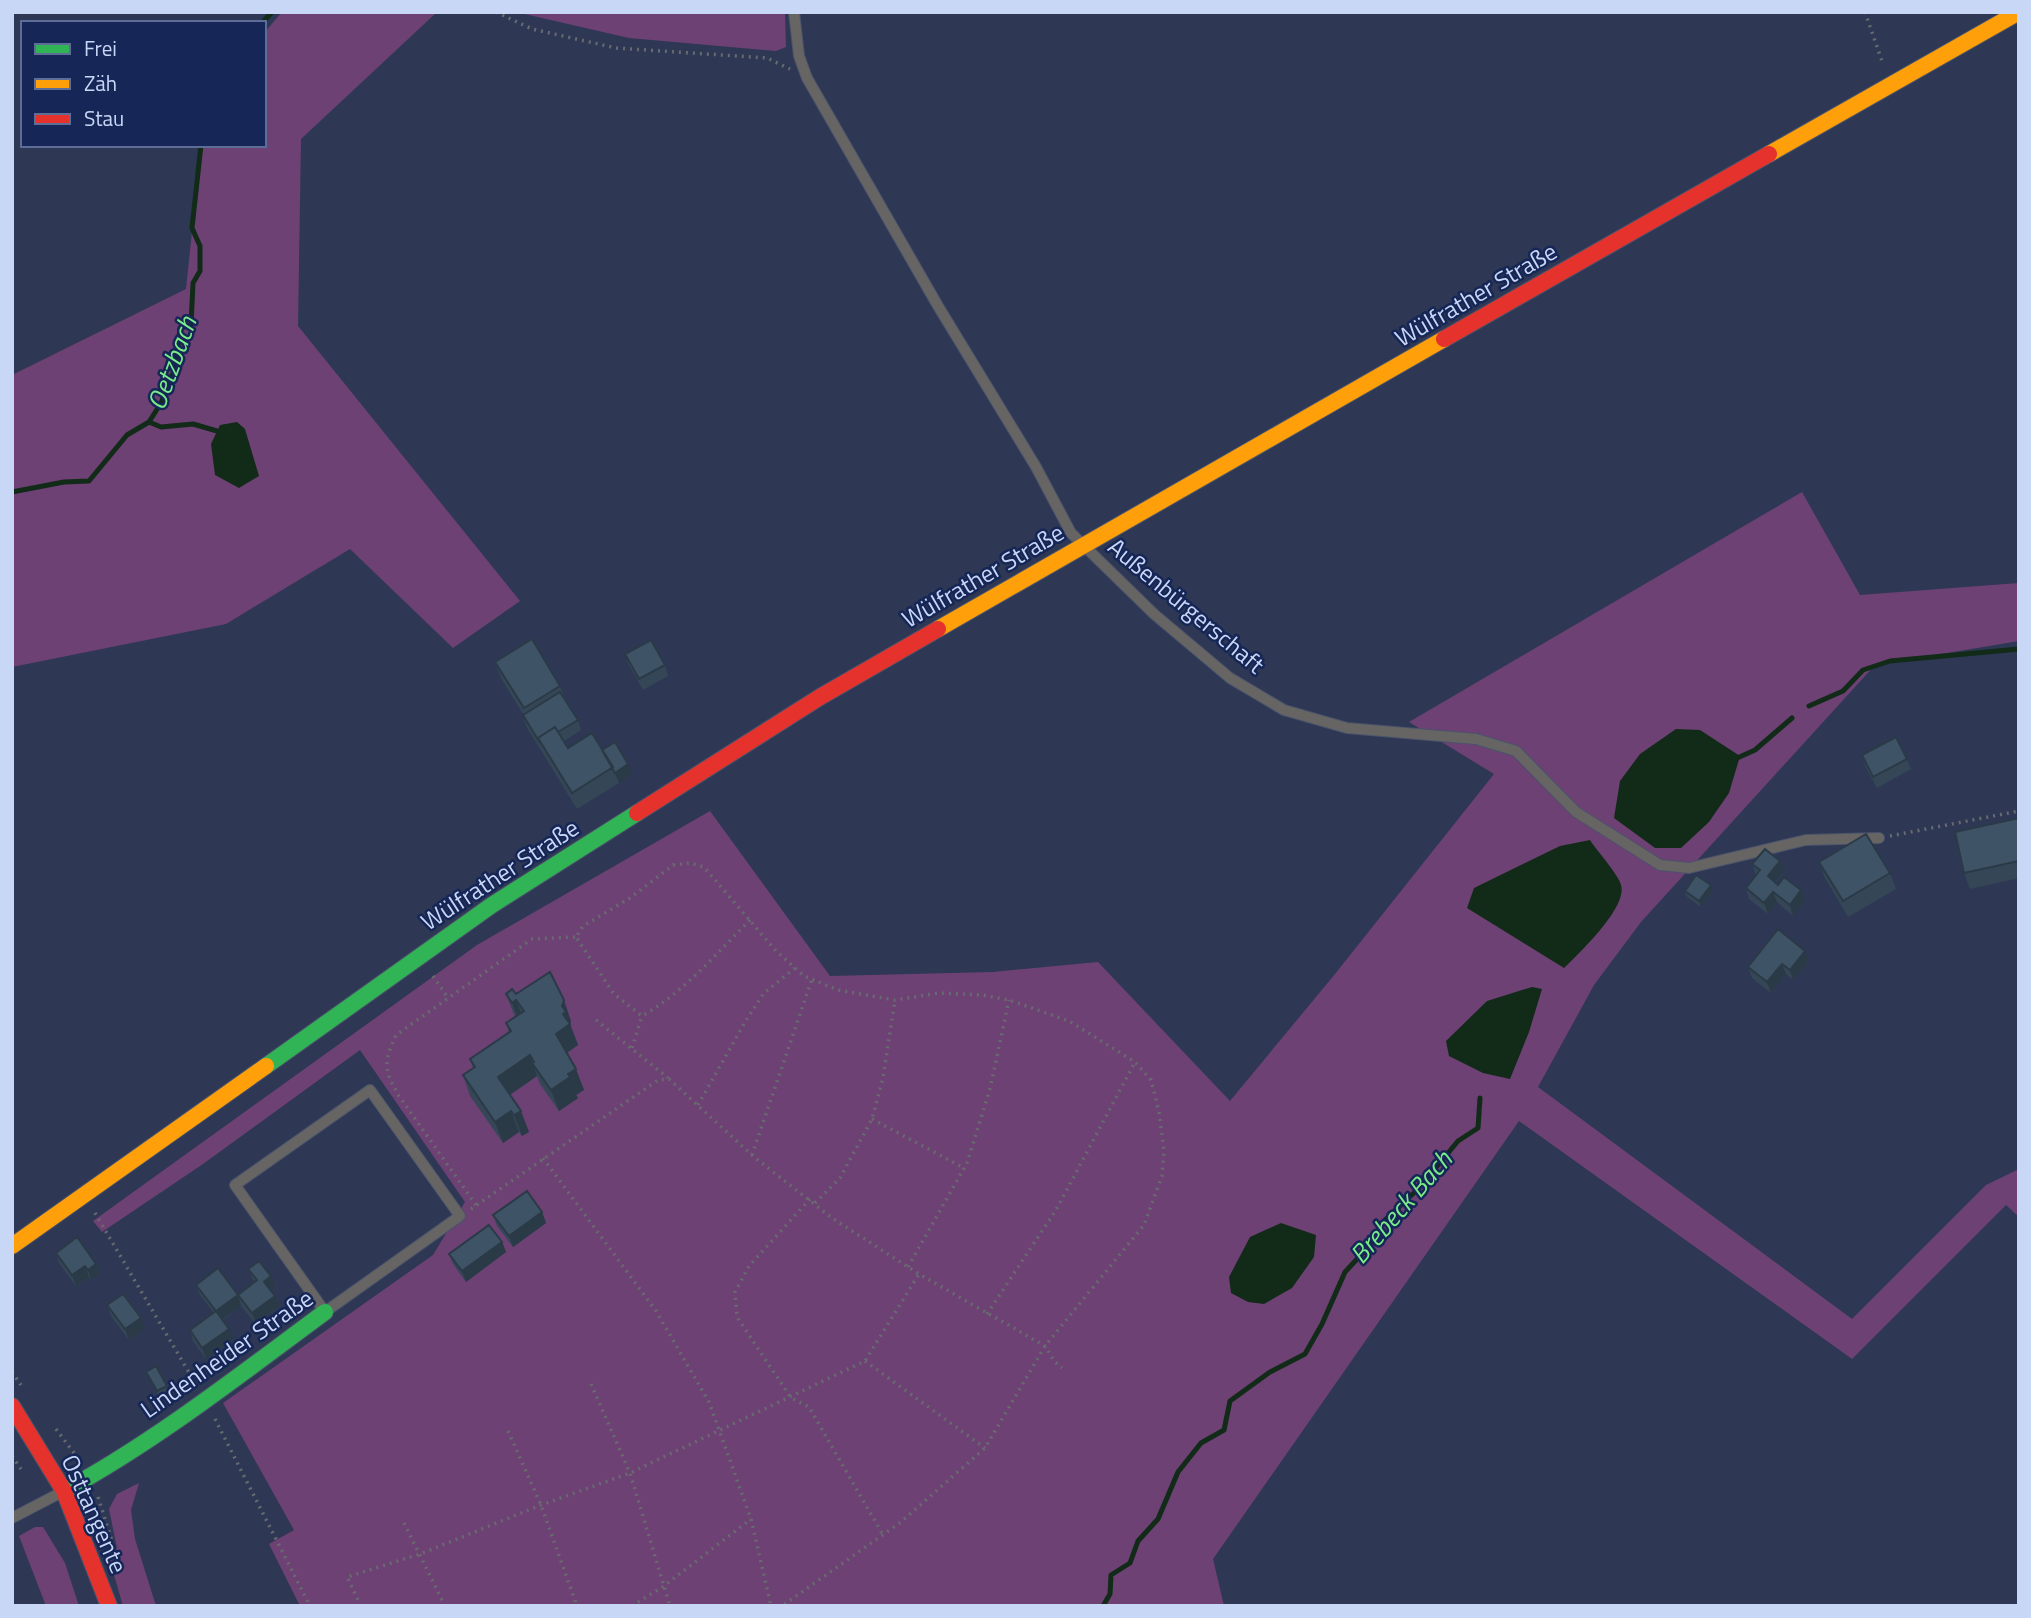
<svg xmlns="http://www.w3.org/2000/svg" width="2031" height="1618" font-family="'Titillium Web',sans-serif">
<rect width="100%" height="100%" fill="#2e3854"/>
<path fill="#6e4174" d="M282 12H437L301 139 298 326 520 601 453 648 350 549 226 624 12 667V375L186 289 201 145H264V33Z
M516 12H785L786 47 776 51 629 38Z
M1802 492 1860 595 2019 583V641L1875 665 1641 922 1594 985 1538 1087 1852 1319 1986 1185 2019 1169V1217L2006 1205 1852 1359 1519 1121 1213 1559 1224 1606H300L269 1544 294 1530 223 1403 433 1255 465 1202 360 1050 203 1164 102 1232 93 1221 477 945 710 811 830 976 993 972 1098 962 1230 1101 1335 974 1494 774 1409 722Z
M139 1483 131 1510 135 1539 156 1606H123L108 1554 117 1548 109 1509 117 1494Z
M35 1527H43L65 1563 79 1606H46L19 1536Z"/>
<path fill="#112b18" d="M237 422 245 429 259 476 239 488 215 475 211 444 220 425Z
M1676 729 1700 730 1740 756 1729 793 1709 822 1681 848H1655L1614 818 1620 781 1640 754Z
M1590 840C1597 851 1618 874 1621 885 1628 907 1579 953 1564 968L1467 908 1474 888 1560 846Z
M1532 987 1542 989 1529 1032 1510 1079 1483 1073 1449 1056 1446 1041 1487 1001Z
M1281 1223 1316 1235 1314 1257 1292 1288 1264 1304 1248 1302 1231 1293 1229 1277 1250 1237Z"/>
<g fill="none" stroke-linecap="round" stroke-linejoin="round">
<path stroke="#112b18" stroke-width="5" d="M262 23 272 12
M149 422 161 427 193 424 217 431
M12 492 64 482 89 481 127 435 149 422 161 403 176 366 180 328 191 325 193 283 200 271V246L192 228 201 145
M1809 706 1843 691 1863 670 1890 661 2019 649
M1735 759 1755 750 1792 718
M1103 1606 1110 1594 1111 1575 1130 1563 1138 1541 1158 1519 1178 1472 1201 1443 1224 1430 1230 1401 1270 1372 1305 1354 1322 1324 1345 1272 1373 1242 1385 1220 1418 1189 1458 1141 1478 1128 1480 1098"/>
<defs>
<path id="lane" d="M794 12 799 56 807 78 938 306 1036 467 1071 533 1154 614 1230 678 1284 710 1347 728 1476 739 1516 751 1576 812 1660 865 1689 868 1806 840 1879 838
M370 1090 460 1216 325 1312 235 1185Z
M12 1518 62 1492"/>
<path id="fast" d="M266 1066 492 905 637 813
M64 1491C156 1441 241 1374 325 1312"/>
<path id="slow" d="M1769 154 2019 12
M938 629 1444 339
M12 1246 266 1066"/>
<path id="jam" d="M1444 339 1769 154
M637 813 820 697 938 629
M12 1406 64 1491 109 1606"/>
</defs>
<use href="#lane" stroke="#4a536b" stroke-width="12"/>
<use href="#fast" stroke="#4a536b" stroke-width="18"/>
<use href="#slow" stroke="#4a536b" stroke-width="18"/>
<use href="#jam" stroke="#4a536b" stroke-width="18"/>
<path stroke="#686a6f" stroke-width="3.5" stroke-dasharray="2 5" stroke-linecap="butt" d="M496 12 532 29 616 48 767 58 790 69
M1865 12 1883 64
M1890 836 2019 811
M750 920C716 954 684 992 642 1016L614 994 576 937 583 926 630 898 673 865 690 863 704 867 776 951 804 976 838 990 895 1000 939 993 982 995 1009 1000 1069 1021 1135 1062 1151 1080 1159 1112 1164 1151 1162 1176 1144 1225 1045 1346 985 1448 901 1522 782 1606
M433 976 448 998
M596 1020 668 1078
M632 1048 642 1016
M698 1105 745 1022 764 993 795 968
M872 1119 964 1168
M752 1155 812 979
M543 1158 656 1311 709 1402 751 1519 771 1606
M810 1199 749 1266 735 1292 737 1317 791 1398 809 1407 883 1535
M815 1203 840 1178 872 1119 883 1078 895 1000
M476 1205 399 1096C384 1070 383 1063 396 1035L532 939 576 937
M471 1209 658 1080 669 1079 754 1157 832 1218 919 1274 1045 1346 1054 1361 1062 1368
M95 1213 194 1381
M908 1267 967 1163 990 1089 1009 1000
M987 1314 1056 1210 1135 1062
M865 1361 985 1448
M12 1372 21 1385
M591 1384 630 1473 670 1606
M215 1419 310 1606
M56 1429 77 1457
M508 1431 541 1505 577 1606
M12 1456 21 1469
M98 1497 112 1541 110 1542
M404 1523 445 1606
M361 1606 347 1577 420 1554 541 1505 630 1473 865 1361 919 1274
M632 1606 664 1586 751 1519"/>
<use href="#lane" stroke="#676564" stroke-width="10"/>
<use href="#fast" stroke="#30b455" stroke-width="16"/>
<use href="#slow" stroke="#ff9f0a" stroke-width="16"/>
<use href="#jam" stroke="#e5322d" stroke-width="16"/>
</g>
<path fill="#354757" d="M625 654 665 665 668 676 643 690 629 665Z
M495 662 560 686 566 701 578 720 581 730 564 741 568 748 602 750 632 775 577 809 526 726 523 715V714L501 678Z
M1862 755 1907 759 1911 769 1877 788 1865 766Z
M2019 818V878L1970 889 1964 873Z
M1819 862 1890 873 1896 889 1848 917 1825 878Z
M1752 864 1784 871 1775 883 1778 885 1801 890 1805 901 1793 916 1777 902 1768 914 1749 899 1746 888 1756 875Z
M1713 890 1701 907 1686 896 1685 891Z
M1809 961 1793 980 1786 974 1771 993 1752 978 1748 967Z
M506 994H516L571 1021 570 1024 578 1045 567 1053 584 1090 576 1095 578 1098 559 1111 540 1084 537 1076 510 1095 529 1132 522 1136 519 1132 503 1143 470 1096 463 1075 473 1068 470 1059 509 1033 506 1023 515 1017Z
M542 1212 546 1223 513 1247 497 1226 493 1215Z
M502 1242 506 1252 466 1282 453 1264 449 1254Z
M56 1253 96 1264 100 1274 91 1280 89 1277 76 1286 59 1263Z
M248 1269 275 1287 271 1290 275 1296 279 1306 256 1324 241 1306 238 1295 254 1282Z
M196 1285 238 1295 241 1306 223 1320 233 1339 206 1359 193 1341 190 1330 214 1313 200 1295Z
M107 1305 141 1318 145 1329 129 1340 111 1316Z
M146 1372 167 1386 169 1391 159 1396Z"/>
<path fill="#2b3a47" d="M628 764 632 775 619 783 615 773Z
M1780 861 1784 871 1771 887 1768 876Z
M1711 885 1713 890 1701 907 1699 901Z
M1801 890 1805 901 1793 916 1790 905Z
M1773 892 1777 902 1768 914 1764 903Z
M1805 951 1809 961 1793 980 1790 970Z
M1782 964 1786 974 1771 993 1767 982Z
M516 1000 524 1021 520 1024 512 1003Z
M564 1000 571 1021 570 1024 578 1045 563 1055 556 1034 563 1014 562 1006Z
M530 1055 537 1076 505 1098 498 1077Z
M576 1069 584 1090 576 1095 578 1098 559 1111 551 1090 568 1074Z
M511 1111 519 1132 503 1143 495 1122Z
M521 1111 529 1132 522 1136 514 1115Z
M542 1212 546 1223 513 1247 509 1236Z
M502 1242 506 1252 466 1282 462 1271Z
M96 1264 100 1274 91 1280 88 1270Z
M85 1266 89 1277 76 1286 72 1275Z
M271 1276 275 1287 268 1293 264 1282Z
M238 1295 241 1306 220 1321 216 1311Z
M275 1296 279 1306 256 1324 252 1313Z
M141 1318 145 1329 129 1340 125 1329Z
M229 1329 233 1339 206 1359 202 1348Z"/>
<path fill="#3e5365" stroke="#2b3a47" stroke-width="2" d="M532 639 560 686 524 708 495 662Z
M651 640 665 665 639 679 625 654Z
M560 692 578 720 558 732 555 727 538 738 540 743 523 715Z
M555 727 568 748 592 733 613 767 572 793 538 738Z
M1896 737 1907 759 1873 777 1862 755Z
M615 742 628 764 615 773 602 750Z
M2019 818V861L1964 873 1955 832Z
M1866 834 1890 873 1843 901 1819 862Z
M1765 849 1780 861 1768 876 1778 885 1784 877 1801 890 1790 905 1773 892 1764 903 1746 888 1760 870 1752 864Z
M1696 875 1711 885 1699 901 1685 891Z
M1778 929 1805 951 1790 970 1782 964 1767 982 1748 967Z
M550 972 564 1000 562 1006 566 1012 563 1014 570 1024 556 1034 576 1069 568 1074 570 1077 551 1090 532 1063 534 1062 530 1055 498 1077 521 1111 514 1115 511 1111 495 1122 463 1075 475 1067 470 1059 511 1031 506 1023 524 1011 516 1000 512 1003 506 994 512 989 516 994Z
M527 1191 542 1212 509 1236 493 1215Z
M489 1225 502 1242 462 1271 449 1254Z
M77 1237 96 1264 88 1270 85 1266 72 1275 56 1253Z
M259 1261 271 1276 264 1282 275 1296 252 1313 238 1295 257 1280 248 1269Z
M218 1268 238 1295 216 1311 196 1285Z
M123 1294 141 1318 125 1329 107 1305Z
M216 1311 229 1329 202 1348 190 1330Z
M156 1366 167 1386 157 1391 146 1372Z"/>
<g text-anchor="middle" stroke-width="5" stroke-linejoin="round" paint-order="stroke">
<g font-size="24" fill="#c9d7f6" stroke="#152657">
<text transform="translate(1476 295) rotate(-30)" y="8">Wülfrather Straße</text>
<text transform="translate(983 576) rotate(-30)" y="8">Wülfrather Straße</text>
<text transform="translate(1186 606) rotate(40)" y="8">Außenbürgerschaft</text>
<text transform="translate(500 875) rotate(-33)" y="8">Wülfrather Straße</text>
<text transform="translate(227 1354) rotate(-35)" y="8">Lindenheider Straße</text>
<text transform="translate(94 1514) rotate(66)" y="8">Osttangente</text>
</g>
<g font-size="26" font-style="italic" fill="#7aeb89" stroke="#152657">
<text transform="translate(172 363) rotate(-70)" y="9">Oetzbach</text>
<text transform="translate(1401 1207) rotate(-49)" y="9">Brebeck Bach</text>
</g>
</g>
<rect width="2031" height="1618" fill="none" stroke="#c9d7f6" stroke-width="28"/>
<rect x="21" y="21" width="245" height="126" fill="#152657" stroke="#5d6d97" stroke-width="2"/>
<rect x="35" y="44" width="35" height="10" fill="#30b455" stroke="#5d6d97" stroke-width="2"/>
<text x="84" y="56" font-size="21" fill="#c9d7f6">Frei</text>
<rect x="35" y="79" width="35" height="10" fill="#ff9f0a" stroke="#5d6d97" stroke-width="2"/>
<text x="84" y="91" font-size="21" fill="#c9d7f6">Zäh</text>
<rect x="35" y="114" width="35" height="10" fill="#e5322d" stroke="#5d6d97" stroke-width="2"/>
<text x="84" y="126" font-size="21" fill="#c9d7f6">Stau</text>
</svg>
